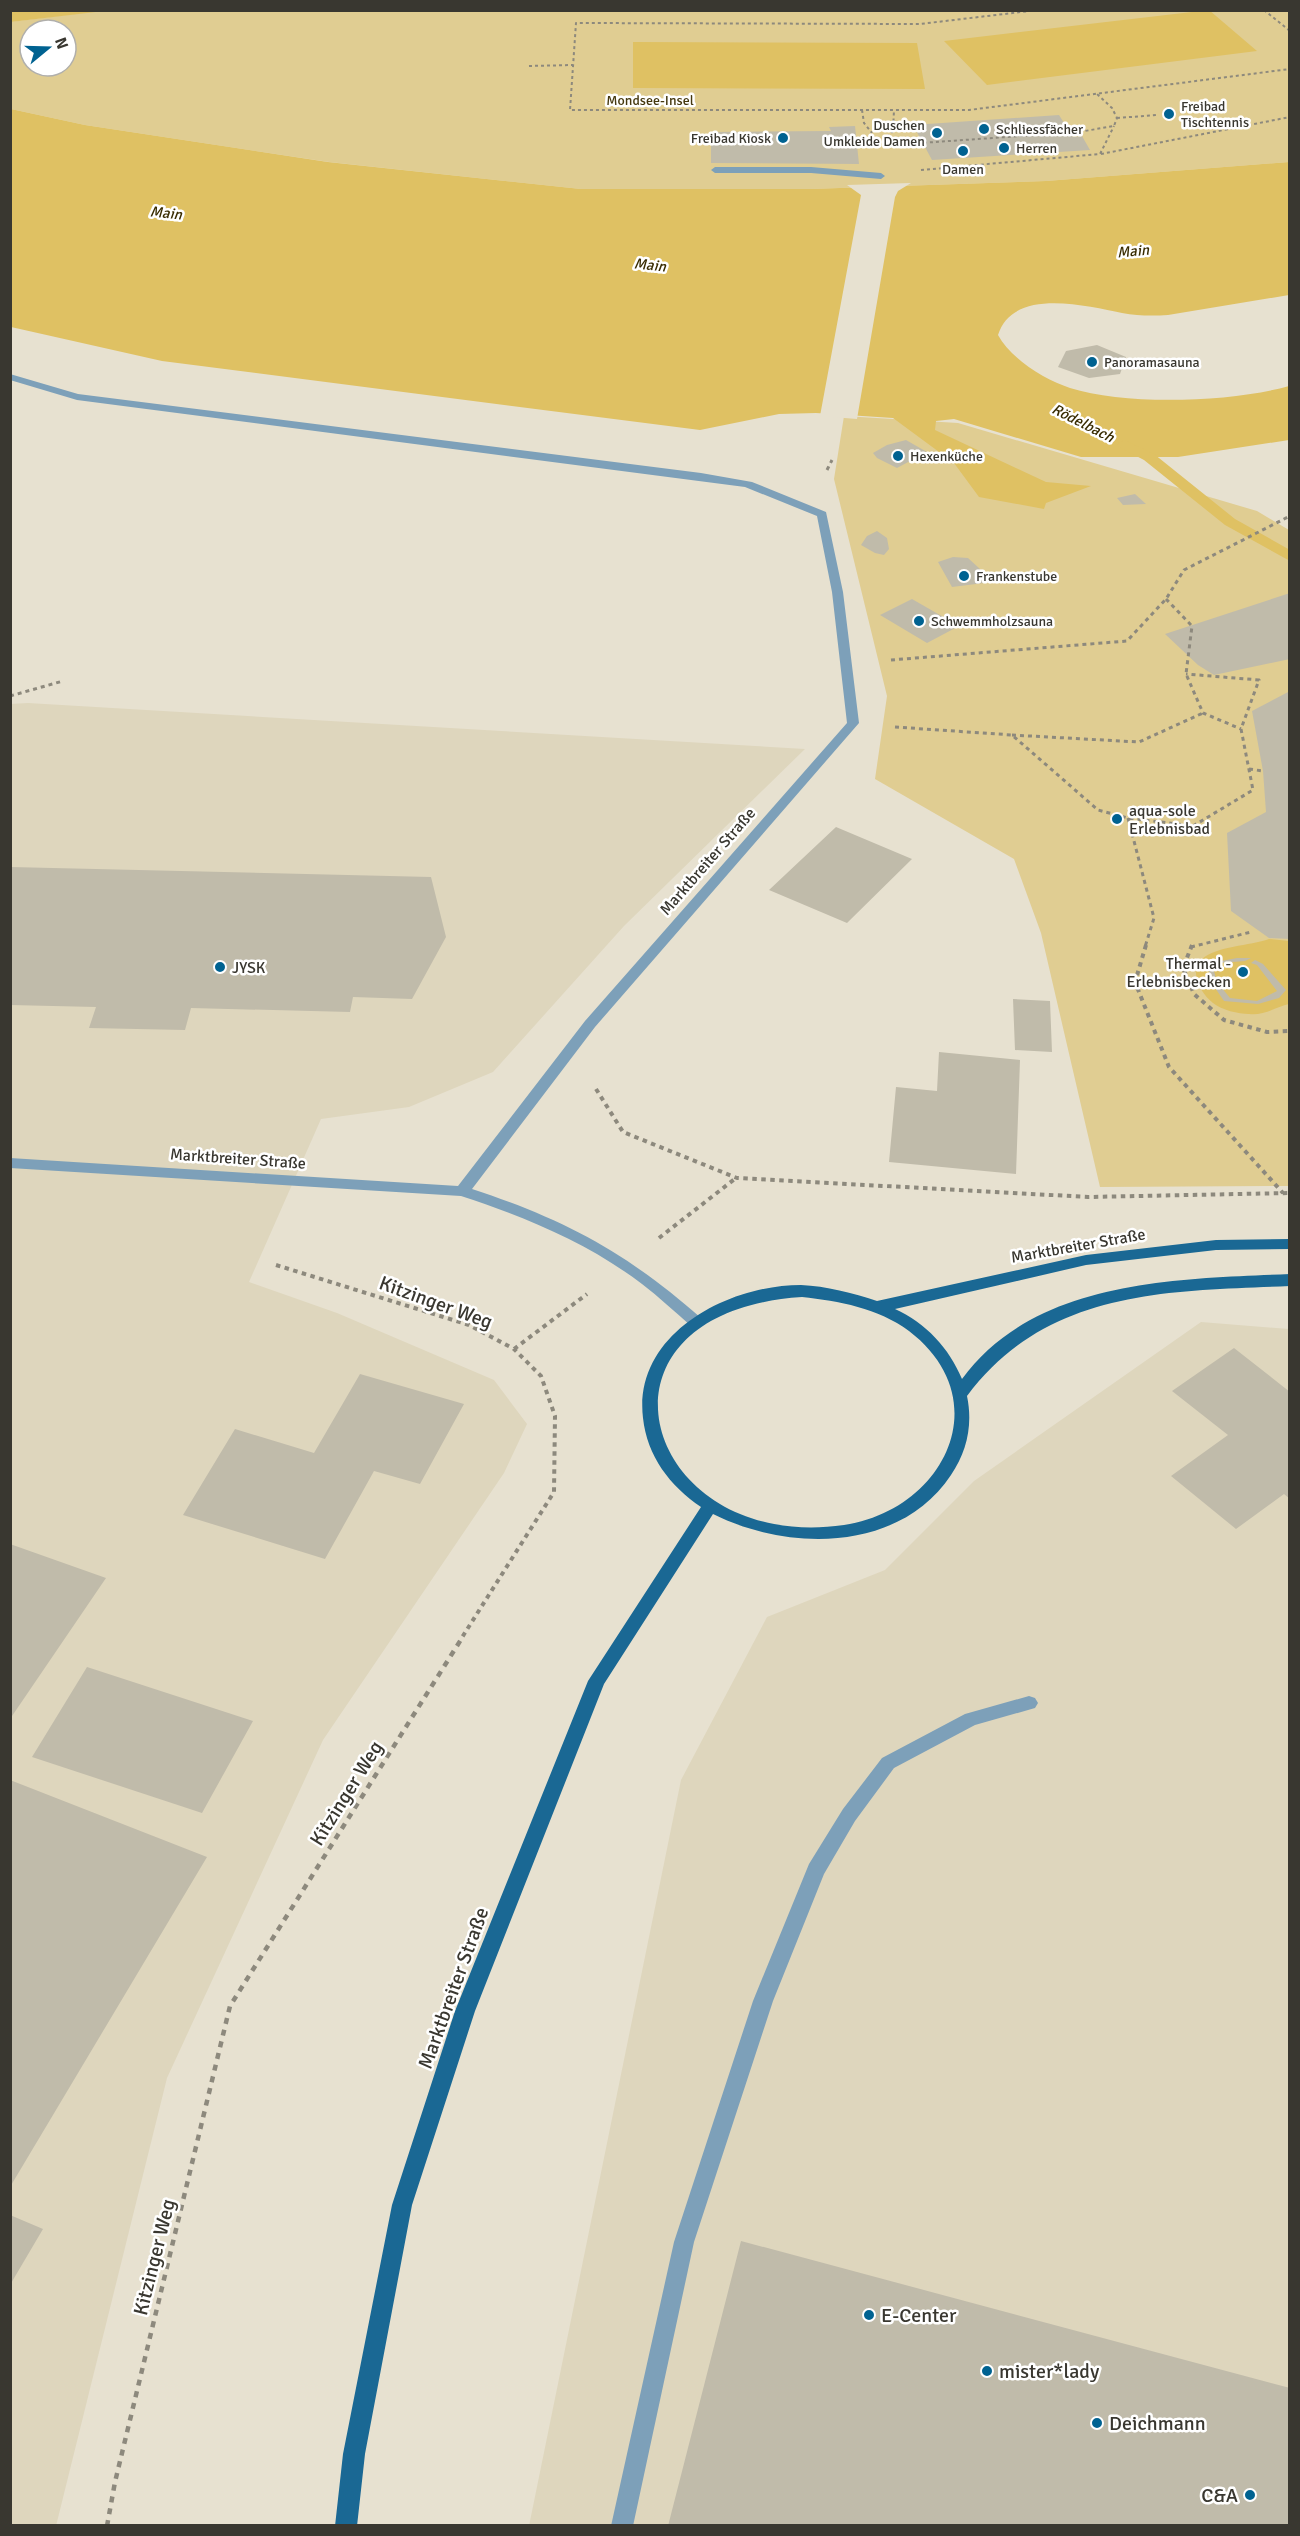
<svg xmlns="http://www.w3.org/2000/svg" width="1300" height="2536" font-family="Signika,sans-serif">
<rect width="100%" height="100%" fill="#e7e1d0"/>
<path fill="#ded6bd" d="M28 703 805 749 624 926 493 1072 409 1107 321 1119 249 1282 337 1313 494 1380 527 1424 504 1473 323 1740 167 2078 56 2526 10 2525V704Z
M1201 1322 1289 1329V2525L529 2526 681 1780 767 1617 885 1570 974 1481Z"/>
<path fill="#e0cd92" fill-rule="evenodd" d="M105 10 1289 11V162L1046 181 810 189H581L329 162 85 125 11 109 10 22ZM30 30H66V66H30Z
M844 416 958 423 1257 511 1289 530V1186L1100 1187 1041 933 1014 859 875 779 887 696 834 479Z"/>
<path fill="#dfc163" d="M11 10H104V11L11 22Z
M1209 10 1257 51 987 85 944 41Z
M633 42 917 43 925 89 633 88Z
M11 109 85 125 328 162 581 189H810L1046 181 1289 162V295L1168 315C1153 316 1138 316 1122 313 1086 306 1013 287 998 335 1011 359 1045 380 1070 388 1126 406 1233 402 1289 386V440L1178 457H1081L954 419 936 421 935 430 1046 482 1091 486 1046 503 1044 509 979 497 954 463 893 418 816 413 779 414 700 430 162 361 11 327Z
M1269 939 1289 941V1004C1276 1007 1263 1016 1249 1014 1238 1014 1222 1010 1213 1003 1201 994 1188 971 1202 959 1216 946 1250 946 1269 939Z"/>
<path fill="#e7e1d0" d="M911 183 898 191 895 197 857 419 820 416 861 195 847 185Z"/>
<g fill="none" stroke-linecap="round" stroke-linejoin="round">
<path fill="#dfc163" fill-rule="evenodd" d="M1124 440 1154 454 1235 519 1290 550V561L1225 525 1144 460 1119 447 1117 444Z"/>
</g>
<path fill="#c0bbaa" d="M1059 115 1073 137 1082 136 1090 150 932 160 913 125Z
M855 126 859 164 711 163V132L831 131 829 127Z
M1097 345 1126 357 1120 374 1089 378 1058 367 1066 351Z
M906 440 927 452 897 468 877 458 873 453 887 445Z
M1135 494 1146 504 1123 505 1117 498Z
M877 531 887 538 889 549 884 555 875 553 861 545 867 536Z
M953 557 968 558 980 569 984 583 952 587 938 562Z
M1290 593V659L1214 675 1198 665 1165 634Z
M912 599 959 626 927 643 880 615Z
M1290 691V939L1269 938 1231 911 1227 833 1266 812 1263 771 1252 711Z
M836 827 912 859 847 923 769 890Z
M10 867 431 877 446 937 412 999 353 997 350 1012 191 1008 185 1030 89 1028 96 1007 10 1005Z
M1237 958H1251L1245 961 1220 963 1214 971 1217 982 1230 998 1257 1001 1277 991 1257 965 1251 963 1255 960 1263 964 1286 990 1279 998 1258 1004 1224 1001 1209 979V969L1216 962Z
M1013 999 1050 1001 1052 1052 1015 1050Z
M939 1052 1020 1060 1016 1174 889 1162 896 1087 937 1091Z
M1234 1348 1290 1392V1499L1284 1494 1236 1529 1171 1476 1228 1435 1172 1391Z
M360 1374 464 1404 420 1484 374 1471 325 1559 183 1515 235 1429 314 1453Z
M10 1544 106 1578 10 1719Z
M87 1667 253 1721 202 1813 32 1757Z
M10 1780 207 1857 10 2187Z
M10 2215 43 2229 10 2285Z
M741 2241 1290 2388V2526H668Z"/>
<g fill="none" stroke-linecap="round" stroke-linejoin="round">
<path stroke="#8d897d" stroke-width="2" stroke-dasharray="3 3" stroke-linecap="butt" d="M1038 10 920 24 576 23 570 110H969L1290 69
M1264 10 1290 31
M529 66 573 65
M862 110 864 123 872 133
M1117 118 1157 115
M887 137 893 131 894 110
M906 144 1079 132 1114 126 1117 118 1112 108 1097 94
M1101 154 1290 117
M921 170 1100 154 1114 126"/>
<path stroke="#8d897d" stroke-width="3" stroke-dasharray="4 4" stroke-linecap="butt" d="M827 470 832 460
M1166 599 1192 626 1186 674 1203 713 1241 729
M891 660 1127 641 1166 599 1184 570 1290 516
M10 696 63 681
M895 727 1012 735 1098 810 1128 818 1193 826 1253 790 1241 729 1259 680 1186 674
M1012 735 1139 742 1203 713
M1249 769 1263 771
M1128 818 1154 918 1145 947
M1191 947 1251 932"/>
<path stroke="#8d897d" stroke-width="4" stroke-dasharray="4.5 4.5" stroke-linecap="butt" d="M1146 945 1135 982 1169 1067 1283 1193
M1192 945 1183 968 1194 994 1224 1020 1267 1032 1290 1031
M596 1089 623 1132 737 1178 1088 1197 1290 1193
M659 1238 736 1178
M276 1265 469 1325 514 1349 541 1376 555 1416 554 1492 461 1639
M514 1349 587 1294"/>
<path stroke="#8d897d" stroke-width="4.5" stroke-dasharray="6 6" stroke-linecap="butt" d="M107 2526 115 2482 230 2006 462 1638"/>
<path fill="#7da0b9" fill-rule="evenodd" d="M811 167 881 173 885 176 881 179 811 173H715L711 170 715 167Z
M10 374 78 394 701 473 752 482 826 512 843 592 859 723 595 1027 472 1189C566 1220 627 1253 701 1318L704 1322 701 1326H691C675 1312 659 1297 642 1284 588 1243 525 1217 461 1196L10 1168V1158L458 1186 585 1021 847 723 832 592 817 516 745 487 77 400 10 380Z
M1029 1696 1035 1698 1038 1703 1035 1708 975 1725 894 1768 855 1821 824 1874 773 2001 694 2242 633 2526H611L674 2242 753 2001 809 1864 843 1809 882 1758 965 1714Z"/>
<path fill="#1a6894" fill-rule="evenodd" d="M1290 1239V1249L1216 1250 1086 1265 895 1309C926 1323 949 1348 962 1379 1035 1279 1178 1279 1290 1274V1286C1168 1291 1047 1289 967 1396 973 1425 967 1451 951 1475 900 1552 789 1552 713 1514L604 1684 475 2011 412 2205 365 2454 357 2526H335L343 2454 392 2205 455 2011 588 1681 701 1507C670 1486 647 1456 643 1418 633 1334 728 1285 801 1285 826 1286 853 1293 877 1301L1086 1255 1216 1240ZM802 1297C839 1301 878 1308 909 1331 999 1400 944 1510 844 1525 642 1554 571 1312 802 1297Z"/>
</g>
<g fill="#006291" stroke="#fff" stroke-width="2">
<circle cx="1169" cy="114" r="6"/>
<circle cx="984" cy="129" r="6"/>
<circle cx="937" cy="133" r="6"/>
<circle cx="783" cy="138" r="6"/>
<circle cx="1004" cy="148" r="6"/>
<circle cx="963" cy="151" r="6"/>
<circle cx="1092" cy="362" r="6"/>
<circle cx="898" cy="456" r="6"/>
<circle cx="964" cy="576" r="6"/>
<circle cx="919" cy="621" r="6"/>
<circle cx="1117" cy="819" r="6"/>
<circle cx="220" cy="967" r="6"/>
<circle cx="1243" cy="972" r="6"/>
<circle cx="869" cy="2315" r="6"/>
<circle cx="987" cy="2371" r="6"/>
<circle cx="1097" cy="2423" r="6"/>
<circle cx="1250" cy="2495" r="6"/>
</g>
<g text-anchor="middle" stroke-width="5" stroke-linejoin="round" paint-order="stroke">
<g font-size="14" fill="#45380f" stroke="#fff">
<text x="650" y="105">Mondsee-Insel</text>
</g>
<g font-size="14" fill="#393730" stroke="#fff" text-anchor="start">
<text x="1181" y="111">Freibad<tspan x="1181" dy="16">Tischtennis</tspan></text>
<text x="925" y="130" text-anchor="end">Duschen<tspan x="925" dy="16">Umkleide Damen</tspan></text>
<text x="996" y="134">Schliessfächer</text>
<text x="771" y="143" text-anchor="end">Freibad Kiosk</text>
<text x="1016" y="153">Herren</text>
<text x="963" y="174" text-anchor="middle">Damen</text>
<text x="1104" y="367">Panoramasauna</text>
<text x="910" y="461">Hexenküche</text>
<text x="976" y="581">Frankenstube</text>
<text x="931" y="626">Schwemmholzsauna</text>
</g>
<g font-size="15" font-style="italic" fill="#382b01" stroke="#fff">
<text transform="translate(166 213) rotate(6)" y="5">Main</text>
<text transform="translate(1133 251) rotate(-5)" y="5">Main</text>
<text transform="translate(650 265) rotate(6)" y="5">Main</text>
<text transform="translate(1083 423) rotate(27)" y="5">Rödelbach</text>
</g>
<g font-size="16" fill="#393730" stroke="#fff" text-anchor="start">
<text x="1129" y="816">aqua-sole<tspan x="1129" dy="18">Erlebnisbad</tspan></text>
<text x="1231" y="969" text-anchor="end">Thermal -<tspan x="1231" dy="18">Erlebnisbecken</tspan></text>
<text x="232" y="973">JYSK</text>
</g>
<g font-size="16" fill="#393730" stroke="#fff">
<text transform="translate(707 861) rotate(-49)" y="6">Marktbreiter Straße</text>
<text transform="translate(238 1158) rotate(4)" y="6">Marktbreiter Straße</text>
<text transform="translate(1078 1245) rotate(-10)" y="6">Marktbreiter Straße</text>
</g>
<g font-size="20" fill="#393730" stroke="#fff">
<text transform="translate(436 1302) rotate(20)" y="7">Kitzinger Weg</text>
<text transform="translate(346 1793) rotate(-58)" y="7">Kitzinger Weg</text>
<text transform="translate(453 1988) rotate(-70)" y="7">Marktbreiter Straße</text>
<text transform="translate(154 2257) rotate(-76)" y="7">Kitzinger Weg</text>
</g>
<g font-size="20" fill="#393730" stroke="#fff" text-anchor="start">
<text x="881" y="2322">E-Center</text>
<text x="999" y="2378">mister*lady</text>
<text x="1109" y="2430">Deichmann</text>
<text x="1238" y="2502" text-anchor="end">C&amp;A</text>
</g>
</g>
<rect width="1300" height="2536" fill="none" stroke="#393730" stroke-width="24"/>
<g transform="translate(48 48) rotate(71)"><circle r="28" fill="#ffffff" stroke="#b0afac" stroke-width="1.5"/>
<path d="M0-4.5L10 22L0 15L-10 22Z" fill="#006291"/>
<text y="-9" font-size="16" font-weight="bold" text-anchor="middle" fill="#393730">N</text>
</g>
</svg>
